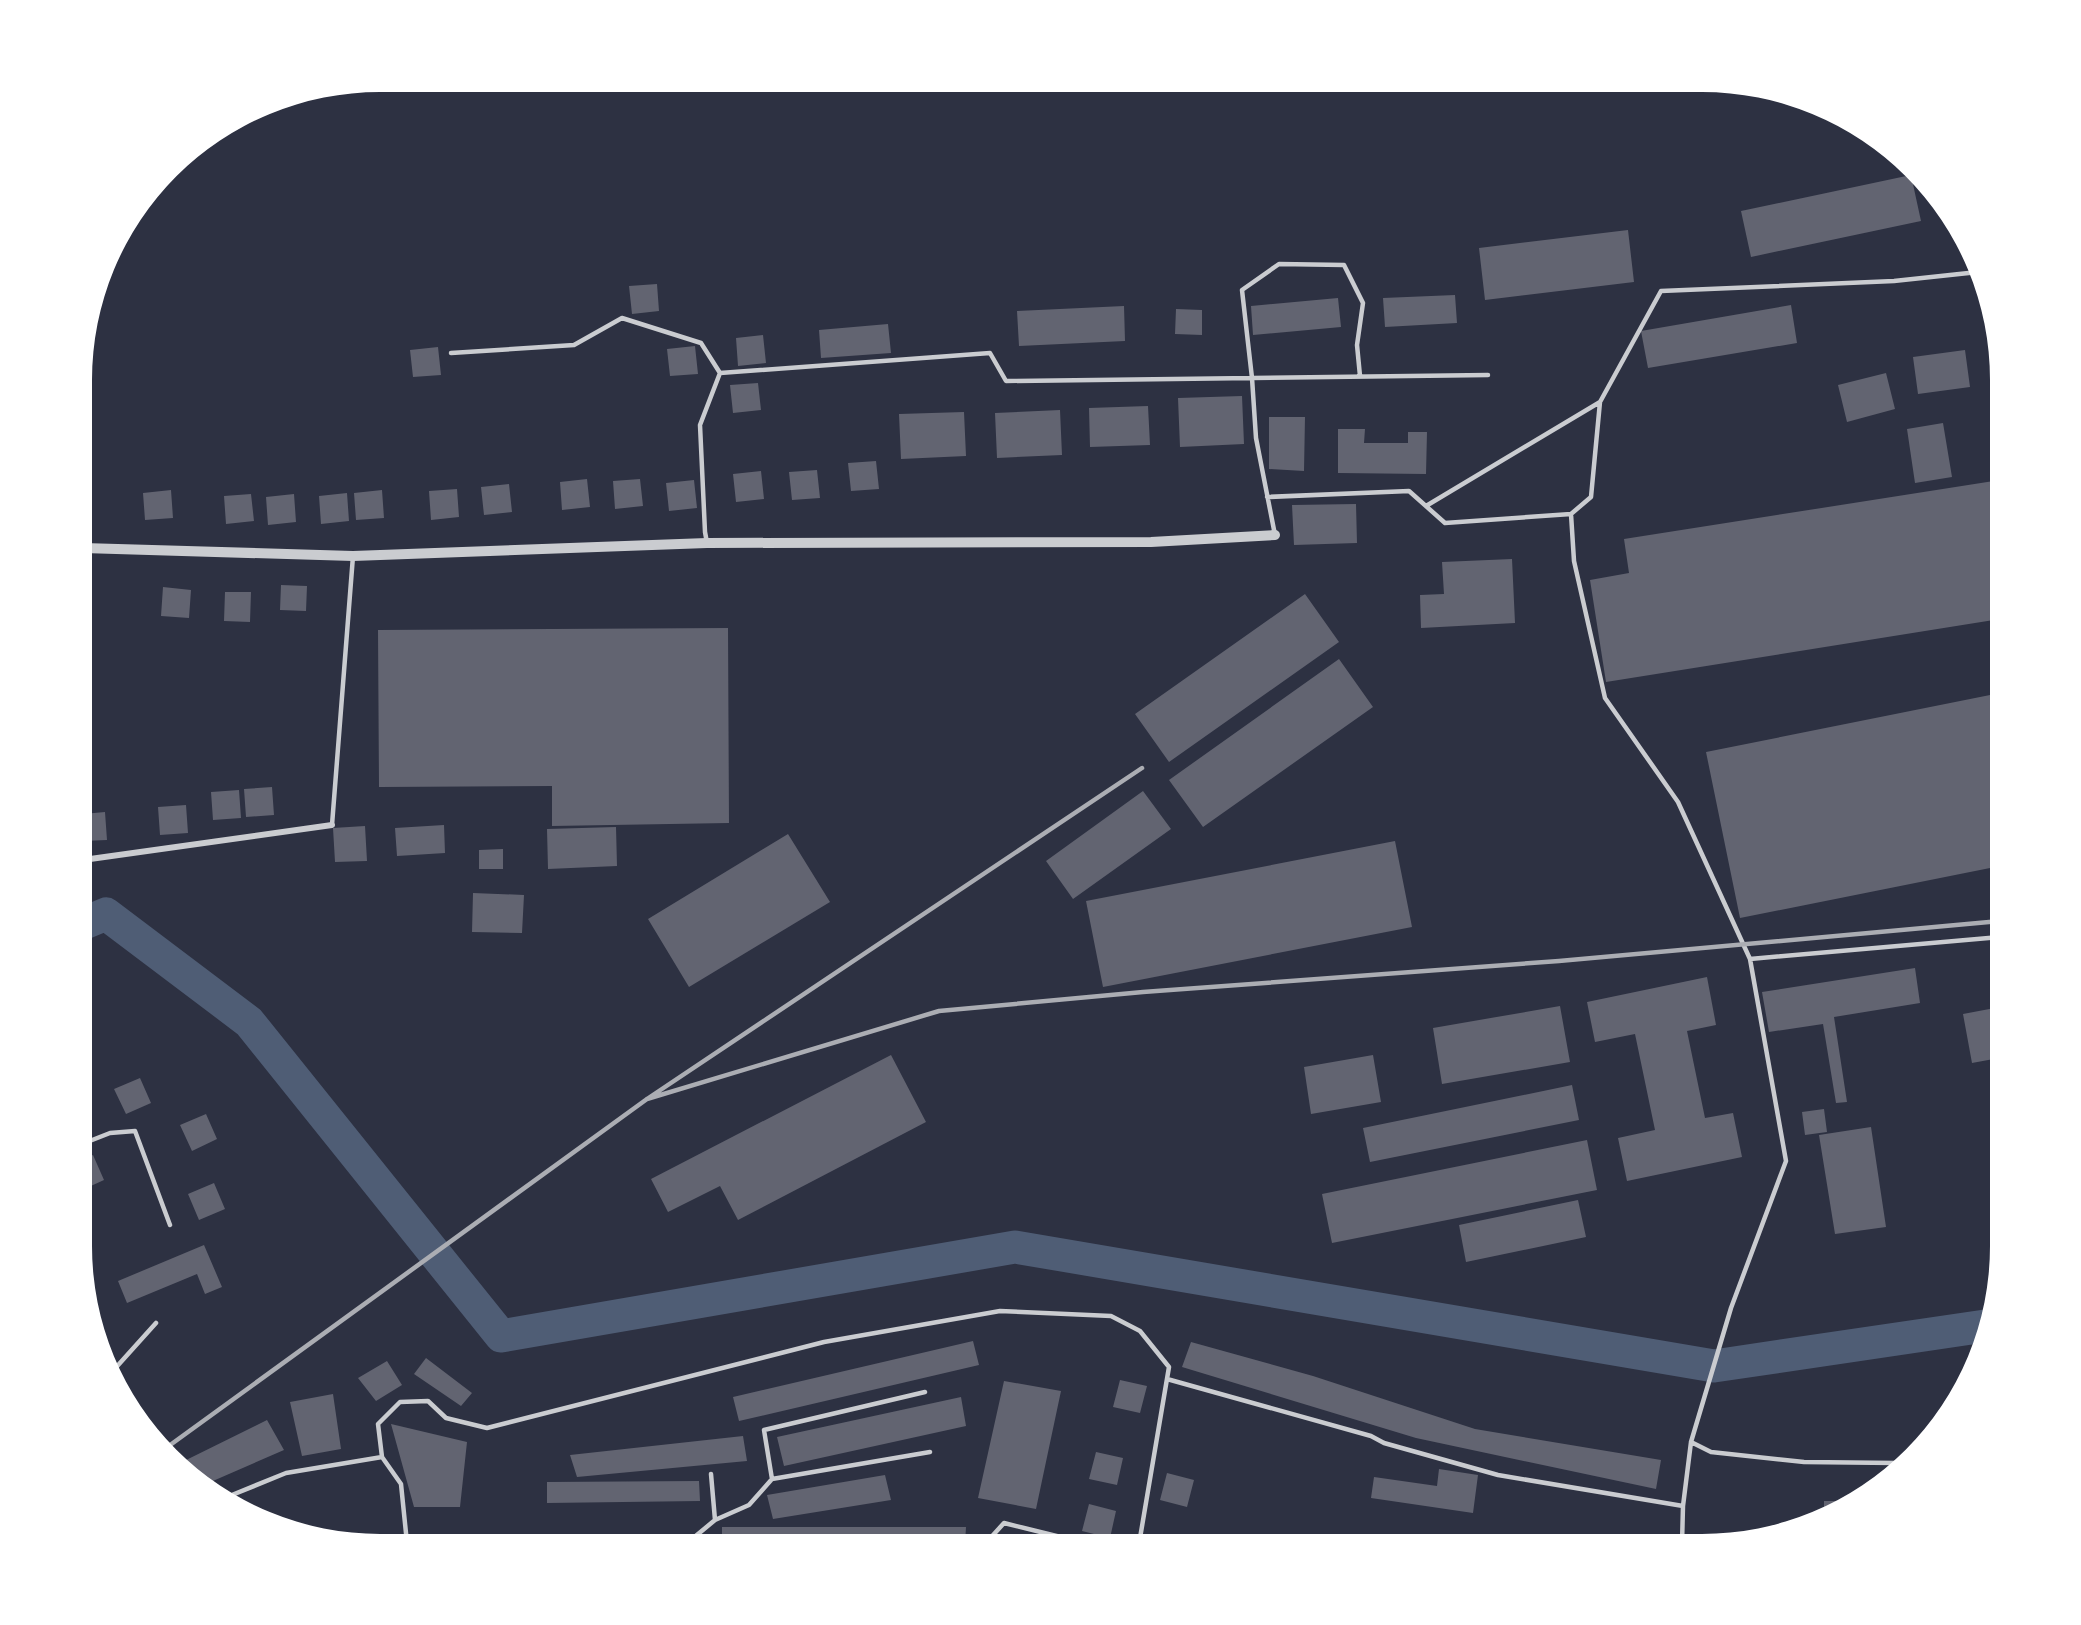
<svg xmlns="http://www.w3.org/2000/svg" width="2081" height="1625" font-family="'Work Sans',sans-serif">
<rect width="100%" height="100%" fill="#2d3142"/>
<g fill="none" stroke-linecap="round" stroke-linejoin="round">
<path stroke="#4f5d75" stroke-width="33" d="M82 924 106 914 249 1022 501 1336 1015 1247 1714 1366 1985 1326"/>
</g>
<path fill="#626471" d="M1911 175 1921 221 1751 257 1741 211Z
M1628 230 1634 282 1485 300 1479 248Z
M657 284 659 311 632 314 629 286Z
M1455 295 1457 323 1385 327 1383 298Z
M1338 298 1341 327 1253 335 1251 306Z
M1791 305 1797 343 1648 368 1641 331Z
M1124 306 1125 341 1019 346 1017 311Z
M1176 309 1202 310V335L1175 334Z
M888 324 891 353 821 358 819 330Z
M763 335 766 363 738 366 736 338Z
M695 346 698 374 670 376 667 349Z
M438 347 441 375 413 377 410 350Z
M1965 350 1970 387 1918 394 1913 357Z
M1886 373 1895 409 1847 422 1838 385Z
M758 383 761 410 733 413 730 385Z
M1242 396 1244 444 1180 447 1178 398Z
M1148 406 1150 445 1090 447 1089 408Z
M1060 410 1062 455 997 458 995 413Z
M964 412 966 456 901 459 899 414Z
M1269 417H1305L1304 471 1269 469Z
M1943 423 1952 477 1915 483 1907 429Z
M1338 429H1365L1364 443H1408V432H1427L1426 474 1338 473Z
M876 461 879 489 851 491 848 463Z
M817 470 820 498 792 500 789 472Z
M761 471 764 499 736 502 733 474Z
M587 479 590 507 562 510 560 482Z
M640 479 643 506 615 509 613 481Z
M694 480 697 508 669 511 666 483Z
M2000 480V619L1606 682 1590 580 1629 573 1624 539Z
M509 484 512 512 484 515 481 487Z
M457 489 459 517 431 520 429 491Z
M171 490 173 518 145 520 143 493Z
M382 490 384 518 356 520 354 493Z
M347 493 349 521 321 524 319 496Z
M251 494 254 521 226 524 224 496Z
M294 494 296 522 268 525 266 497Z
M1356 504 1357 543 1294 545 1292 505Z
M1512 559 1515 623 1421 628 1420 595 1444 594 1442 562Z
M281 585 307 586 306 611 280 610Z
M163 587 191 590 189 618 161 616Z
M225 592H251L250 622 224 621Z
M83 593 89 594 88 620H83Z
M1305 594 1339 642 1169 762 1135 714Z
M728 628 729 823 552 826V786L379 787 378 630Z
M1339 659 1373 707 1203 827 1169 780Z
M2000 693V866L1740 918 1706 752Z
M272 787 274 815 246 817 244 789Z
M239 790 241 818 213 820 211 792Z
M1143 791 1171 829 1073 899 1046 861Z
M186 805 188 833 160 835 158 807Z
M105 812 107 840 83 841V814Z
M444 825 445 853 397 856 395 828Z
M365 826 367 861 335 862 333 828Z
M616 827 617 866 548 869 547 829Z
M788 834 830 902 689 987 648 919Z
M1395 841 1412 927 1103 987 1086 901Z
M503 849V869H479V850Z
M473 893 524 895 522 933 472 932Z
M1915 968 1920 1003 1834 1017 1847 1102 1836 1103 1823 1024 1769 1032 1762 992Z
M1707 977 1716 1025 1687 1031 1705 1118 1733 1113 1742 1157 1627 1181 1618 1138 1655 1130 1635 1034 1595 1042 1587 1002Z
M1560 1006 1570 1062 1442 1084 1433 1028Z
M2000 1007 1999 1058 1972 1063 1963 1014Z
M891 1055 926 1122 738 1220 720 1186 668 1212 651 1179Z
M1373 1055 1381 1102 1311 1114 1304 1067Z
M140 1078 151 1103 126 1114 114 1089Z
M1572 1085 1579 1120 1370 1162 1363 1128Z
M1824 1109 1827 1132 1805 1135 1802 1112Z
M206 1114 217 1139 192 1151 180 1125Z
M1871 1127 1886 1227 1835 1234 1819 1135Z
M1587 1140 1597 1190 1332 1243 1322 1194Z
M93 1155 104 1180 82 1190V1160Z
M214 1183 225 1209 199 1220 188 1194Z
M1578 1200 1586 1237 1466 1262 1459 1225Z
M204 1245 222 1287 205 1294 197 1274 127 1303 118 1281Z
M973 1341 979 1365 739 1421 733 1397Z
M1191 1342 1313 1376 1475 1429 1661 1460 1656 1489 1416 1438 1182 1367Z
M426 1358 472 1393 461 1406 414 1374Z
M387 1361 402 1385 376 1401 358 1378Z
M1120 1380 1147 1386 1140 1413 1113 1407Z
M1004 1381 1061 1391 1036 1509 978 1498Z
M123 1387 147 1420 145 1421 120 1388Z
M333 1394 341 1449 302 1456 290 1402Z
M961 1397 966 1426 784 1466 777 1437Z
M267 1420 284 1450 206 1484 183 1470 178 1464Z
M391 1424 467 1442 460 1507H414Z
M743 1436 747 1461 577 1477 570 1455Z
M1096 1452 1123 1458 1117 1485 1089 1479Z
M1439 1469 1478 1475 1473 1513 1371 1498 1374 1477 1437 1486Z
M1167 1473 1194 1480 1187 1507 1160 1500Z
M885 1475 891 1500 773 1519 767 1495Z
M699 1481 700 1501 547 1503V1482Z
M1824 1501H1851L1824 1516Z
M1089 1504 1116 1511 1110 1538 1082 1531Z
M722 1527H966L965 1544H722Z"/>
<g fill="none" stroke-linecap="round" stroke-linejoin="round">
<path stroke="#caccd0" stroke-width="4.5" d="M451 353 574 345 622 318 701 343 720 373
M1600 402 1661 291 1894 281 1978 272
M1267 497 1409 491 1445 523 1571 514 1574 561 1605 698 1678 802 1750 959
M1426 506 1600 402 1591 497 1571 514
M1275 535 1256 438 1252 378 1242 290 1279 264 1344 265 1363 303 1357 345 1360 376
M707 543 705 532 700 425 720 373 990 353 1006 381 1488 375
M332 825 353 556
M82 1144 110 1133 135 1131 170 1225
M111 1373 156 1323
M1167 1379 1371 1436 1384 1443 1498 1475 1683 1506
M1691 1442 1731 1308 1786 1161 1750 959 2000 937
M382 1457 378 1424 400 1402 428 1401 446 1418 487 1428 824 1342 1000 1311 1111 1316 1140 1331 1169 1367 1139 1544
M711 1474 715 1520
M772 1479 764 1430 925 1392
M227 1497 286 1473 382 1457 401 1484 407 1543
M686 1544 715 1520 749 1505 772 1479 930 1452
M985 1544 1004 1523 1089 1544
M1682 1544 1683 1506 1691 1442 1711 1452 1804 1462 1896 1463 1907 1460"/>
<path stroke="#caccd0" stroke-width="6" d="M83 860 332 825"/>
<path stroke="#caccd0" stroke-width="10" d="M83 548 353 556 707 543 1151 542 1275 535"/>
<path stroke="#abadb3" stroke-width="4.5" d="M647 1099 939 1011 1143 992 1559 961 2000 921
M166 1448 647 1099 1142 768"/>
</g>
<path d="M0 0H2081V1625H0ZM380 92H1702A288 288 0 0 1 1990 380V1246A288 288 0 0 1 1702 1534H380A288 288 0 0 1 92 1246V380A288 288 0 0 1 380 92Z" fill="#fff" fill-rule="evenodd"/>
</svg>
